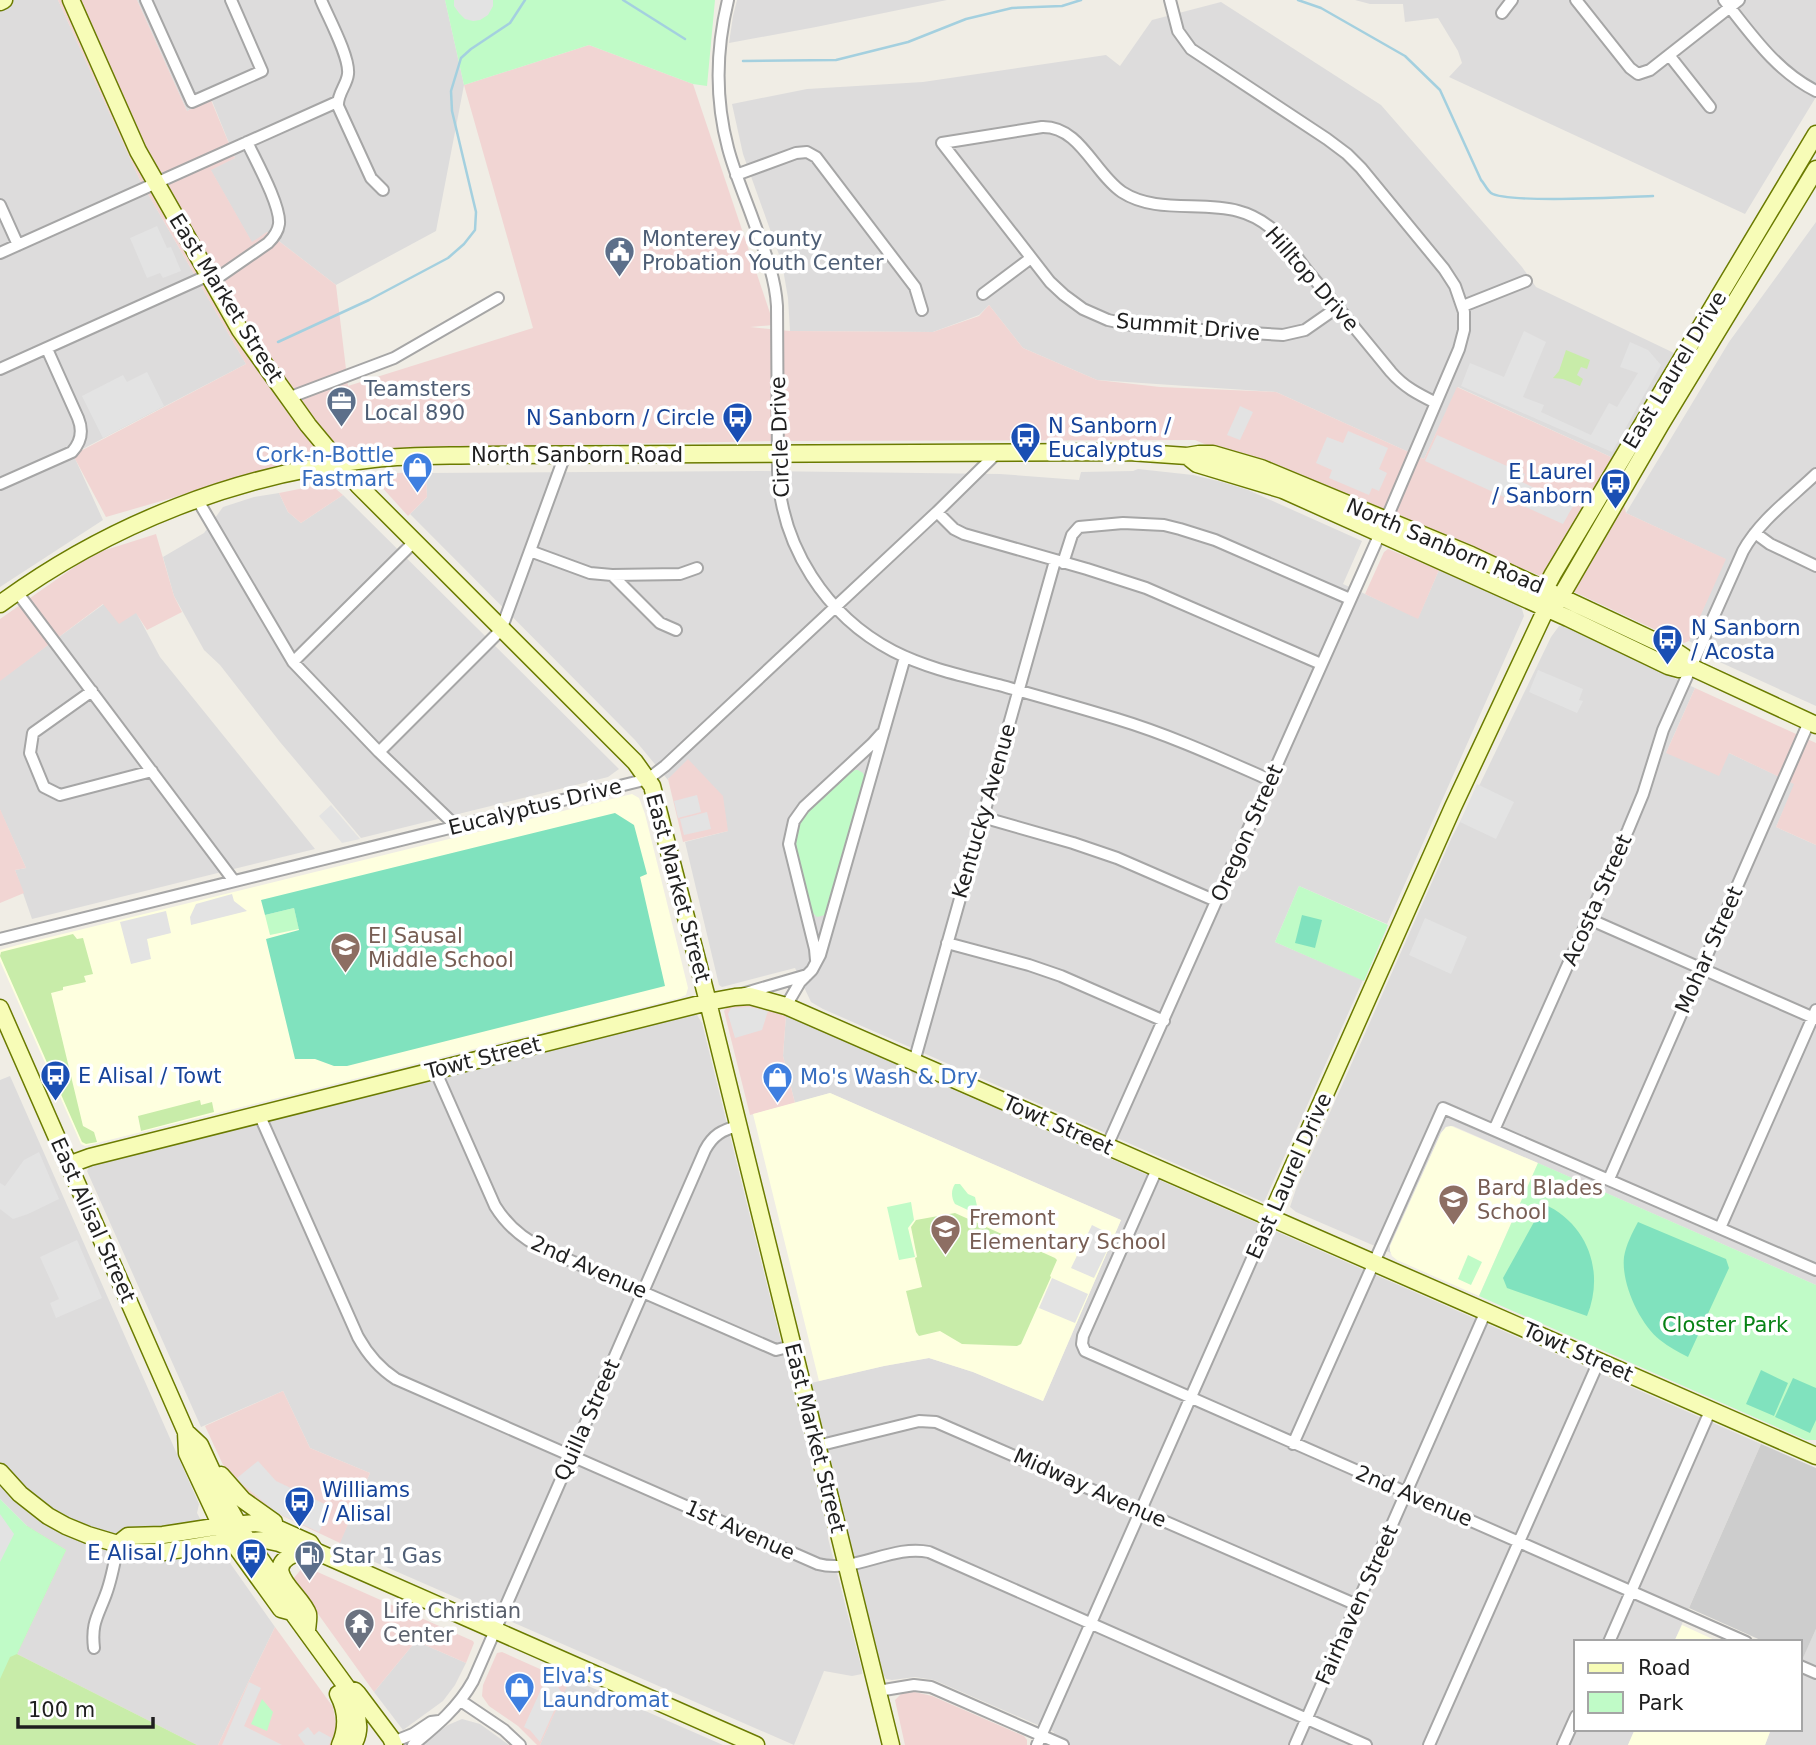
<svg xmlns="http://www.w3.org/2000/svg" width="1816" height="1745" font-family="'DejaVu Sans',sans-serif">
<rect width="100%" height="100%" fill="#f0ede5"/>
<path fill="#dddcdc" d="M0 0H58L140 180 246 364 73 454 103 520 0 587Z
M137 0H445L464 85 436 231 336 285 267 232 252 243 210 169 235 158 212 101 187 111Z
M737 0H947L816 27 729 43 733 16Z
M1355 0H1816V97L1745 214 1449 77 1462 63 1458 51 1438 18 1405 22 1403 4H1370Z
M1221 2 1381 105 1522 267 1536 287 1674 353 1613 458 1458 387 1424 459 1276 392 1097 380 1023 348 989 305 979 315 933 332 790 331 788 298 782 263 743 154 732 104 807 89 923 82 1106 55 1120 66 1152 20Z
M1816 222V706L1713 659 1711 654 1689 641 1725 559 1626 513 1729 342Z
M1138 469 1193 475 1222 482 1248 490 1362 541 1343 584 1418 618 1439 570 1517 605 1522 609 1524 616 1387 924 1299 886 1275 942 1363 980 1265 1200 1263 1202 823 1009 811 1002 795 968 722 987 719 985 685 842 728 831 668 778V780L635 740 410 514 427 497 426 473 760 471 1000 474 1079 480 1081 472 1133 471Z
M279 493 288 512 301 523 343 495 619 769 608 777 361 838 280 742 220 665 204 650 174 596 163 557 204 533 223 507 254 497Z
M104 604 136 612 160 657 315 849 32 919 15 870 26 868 0 810V680Z
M1559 626H1566L1695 688 1666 753H1729L1795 784 1776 827 1816 845V1285L1453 1126 1446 1127 1441 1133 1390 1246 1391 1253 1296 1212 1290 1207 1296 1189 1452 837 1480 784 1551 637Z
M693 1014 697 1015 702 1023 828 1531V1538L862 1670V1674L852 1676 824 1671 794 1745 338 1546 370 1473 310 1448 283 1391 201 1427 87 1171 90 1165Z
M786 1015 963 1094 1761 1444 1674 1642H1576V1729H1635L1628 1745H1047L1054 1732 934 1680 915 1677 892 1680 886 1679 883 1674 811 1383 884 1366 929 1358 973 1372 1043 1401 1121 1220 830 1093 795 1103 783 1056Z
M10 1076 199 1504 197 1513 219 1555 230 1563 275 1627 218 1745H197L17 1654 66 1550 27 1526 0 1499V1080Z
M1816 1629V1745H1765L1771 1729H1800V1664Z
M416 1641 466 1663 455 1685 443 1701 403 1730 374 1692Z
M570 1678 723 1745H540Z
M462 1719 480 1724 509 1745H419L448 1725Z"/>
<path fill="#f1d5d3" d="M58 0H137L187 111 211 100 235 158 211 170 252 242 267 232 336 285 348 386 533 328 464 85 589 45 693 84 774 325 750 327 790 331 933 332 979 316 989 305 1023 348 1097 380 1160 387 1276 392 1424 459 1457 387 1613 458 1626 513 1726 559 1689 641 1684 643 1527 570 1455 551 1386 520 1195 440 772 441 341 449 106 517 73 455 246 364 140 180Z
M426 471 427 497 408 516 379 484 380 477 385 474Z
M329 483 343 495 301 523 288 512 279 493Z
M156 534 174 596 182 612 147 630 136 613 119 624 103 604 0 681V619L93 554Z
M1388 549 1439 570 1418 619 1365 594 1384 552Z
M1695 688 1816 743V845L1776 827 1794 784 1729 753 1719 776 1666 753Z
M688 759 723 796 728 831 683 842 668 779Z
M0 809 26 868 15 870 24 893 0 903Z
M747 1004 761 1006 786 1015 783 1056 795 1103 750 1115 724 1011 729 1005Z
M283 1391 310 1448 370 1473 340 1543 270 1510 240 1487 224 1467 205 1426Z
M304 1566 473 1641 474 1643 466 1663 416 1641 374 1692 293 1579Z
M275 1627 333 1707 337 1730 332 1745H218Z
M502 1652 569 1682 540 1745H537L518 1726 489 1706 482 1696 483 1685 497 1653Z
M915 1692 932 1696 1024 1736 1027 1740V1745H905L895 1700 902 1693Z"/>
<path fill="#feffdf" d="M632 794 639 798 645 814 688 988 686 995 679 998 85 1146 81 1144 0 961V950L18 945Z
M830 1093 1121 1220 1043 1401 973 1372 929 1358 884 1366 819 1381 753 1114Z
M1451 1126 1538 1163 1479 1296 1397 1260 1392 1256 1390 1251V1246L1441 1133 1446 1127Z
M1682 1625 1719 1642H1674Z
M1635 1729H1771L1765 1745H1628Z"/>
<path fill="#cdcdcd" d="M1761 1444 1816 1468V1629L1803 1658 1800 1657V1642H1765L1689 1608Z"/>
<path fill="#c8eca9" d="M1566 350 1590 360 1587 369 1581 367 1577 375 1583 379 1580 386 1563 379 1553 378 1559 371Z
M73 934 77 939 83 938 93 974 84 976 86 982 63 987V990L51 993 83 1126 94 1132 97 1142 86 1144 82 1142 0 956 1 952Z
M200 1100 201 1105 212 1102 214 1112 141 1131 138 1116Z
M955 1213 1055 1258 1057 1260 1050 1276 1051 1277 1021 1344 1017 1346 962 1344 940 1331 919 1336 916 1332 906 1291 922 1287 915 1258 917 1257 911 1227 916 1220Z
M27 1526 66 1550 17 1654 197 1745H0V1578Z"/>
<path fill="#c0fbc7" d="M445 0H715L707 86 693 84 589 45 464 85Z
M855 770H858L863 773 865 778 827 912 825 915 817 917 812 912C805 887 787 842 802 820 808 811 818 803 826 796 835 787 844 777 855 770Z
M1299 886 1388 925 1364 981 1275 942Z
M294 908 299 929 270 935 265 915Z
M1538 1163 1816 1285V1440H1806L1479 1296Z
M955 1184H960L968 1194 975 1197 977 1206 975 1211H970L955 1204C951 1197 951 1190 955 1184Z
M911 1202 914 1220 908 1228 915 1257 899 1260 887 1207Z
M1468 1255 1482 1262 1471 1285 1458 1279Z
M0 1499 27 1526 66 1550 17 1654 10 1657 0 1679Z
M262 1699 273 1712 267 1731 251 1724Z"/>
<path fill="#80e2be" d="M615 813 634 825 647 874 640 877 665 986 347 1066H334L315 1059H295L266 939 299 930 294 908 265 915 261 900Z
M1302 915 1322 920 1315 948 1295 943Z
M1544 1204C1588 1224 1605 1272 1587 1316L1507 1288 1503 1278Z
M1638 1222 1726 1259 1729 1268 1688 1357C1678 1352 1669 1347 1660 1340 1640 1324 1621 1284 1624 1257 1626 1245 1632 1233 1638 1222Z
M1761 1370 1788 1383 1774 1416 1746 1404Z
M1793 1378 1816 1388V1420L1810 1433 1775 1417Z"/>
<path fill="#e3e3e3" d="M454 0H493V6L488 15 480 20 473 21 465 19 459 13 454 6Z
M157 226 167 248 171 247 181 271 163 278 160 273 147 278 130 238Z
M1524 331 1546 342 1523 397 1544 405 1541 412 1591 435 1609 403 1617 407 1638 373 1620 367 1630 342 1648 350 1661 365 1612 452 1461 386 1470 363 1504 377Z
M147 372 164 406 103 438 82 396 123 375 127 382Z
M1240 406 1253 412 1240 440 1227 435Z
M1348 431 1388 448 1379 469 1387 473 1379 491 1372 488 1369 495 1329 478 1332 470 1316 463 1327 437 1343 443Z
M1437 435 1525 474 1522 482 1573 506 1563 524 1425 461Z
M1538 670 1583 689 1579 700 1583 701 1577 713 1529 692Z
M1477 784 1514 802 1496 839 1460 822Z
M697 795 701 812 678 818 674 801Z
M331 805 360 839 342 843 319 816Z
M707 812 711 829 684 835 680 819Z
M232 894 234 901 247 911 191 925 190 917 196 904Z
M166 911 171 933 147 939 151 959 131 964 120 922Z
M1425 918 1467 937 1451 974 1409 955Z
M750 1007 768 1011 762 1030 735 1038 728 1014 731 1008Z
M39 1152 59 1199 28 1214 13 1219 0 1209V1183L5 1186 24 1160Z
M1092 1225 1114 1236 1094 1278 1071 1268Z
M77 1240 102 1298 56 1318 50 1303 59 1299 40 1257Z
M1052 1278 1088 1294 1075 1323 1039 1308Z
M258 1461 276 1481 331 1507 319 1532 277 1513 242 1484 237 1478Z
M0 1514 14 1534 0 1562Z
M249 1682 261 1688 244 1726 282 1745H222Z
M550 1684 558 1687 562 1693 540 1742 530 1730 524 1727 543 1685Z
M308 1727 314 1735 319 1731 332 1738 329 1745H305L298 1735Z"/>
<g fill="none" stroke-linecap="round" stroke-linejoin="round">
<path stroke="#a4d0df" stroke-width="2.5" d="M623 0 685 39
M1298 0 1321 8 1405 56 1440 90 1481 180C1484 183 1487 190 1491 193 1506 204 1627 197 1653 196
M743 61 836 60 908 42 966 19 1012 8 1062 6 1081 0
M278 342 369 300 448 258 464 244 475 230 476 212 452 111 451 91 461 58 471 49 510 23 525 0"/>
<defs>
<path id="street" d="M146 0 192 102 262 71 231 0
M321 0C328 17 350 57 348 74 347 85 337 94 338 106L371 178 383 190
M728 0C716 49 715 99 728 148 734 171 743 192 751 214 762 245 775 273 777 306L778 471C781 546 826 616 893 651 926 668 963 676 999 685 1038 696 1078 707 1117 719 1170 735 1220 758 1270 780
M1576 0 1630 68 1638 74 1650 70 1739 0
M1724 0C1751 34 1776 71 1816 91
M1502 13 1512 0
M1669 55 1710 107
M736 175 796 153 807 152 816 157 915 287 922 310
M0 205 18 245
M0 253 337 102
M213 281 268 243C274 237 278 232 279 224 281 206 256 161 247 142
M983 294 1031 258
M1463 306 1526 281
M1338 307 1305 330 1283 335 1136 326 1108 320 1083 309 1064 295 1050 282 942 143 1042 127C1080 126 1094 173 1122 192 1156 214 1201 201 1238 211 1250 214 1261 220 1271 228 1286 240 1297 258 1309 273 1337 306 1364 339 1391 372 1404 387 1418 394 1436 403
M0 369 209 275
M288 398 394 358 498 298
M0 484 72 452C82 441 83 430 78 418L47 349
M197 499 293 662 379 752 456 826
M937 512 954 529 964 534 1087 569 1146 588 1321 664
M1755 533 1770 544 1816 566
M530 551 590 573 612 575 680 574 697 568
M1063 563 1072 535 1079 527 1123 523 1164 525 1180 529 1215 540 1350 599
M612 575 660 623 676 630
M17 592 234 881
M293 662 414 542
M92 691 33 733 30 753 44 787 60 795 152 771
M379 752 501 630 565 455
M982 817 1073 843 1117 858 1216 901
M1589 919 1816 1019
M0 939 648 779 665 766 937 512 997 453
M947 943 1029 965 1061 976 1164 1021
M816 960 815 949 789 844 794 821 804 807 872 744 881 734
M742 994 807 975
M786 1006 800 982 812 970 820 955 905 657
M914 1062 1055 561
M435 1070 495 1206C508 1227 524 1240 546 1250L776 1350 792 1346
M259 1114 358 1337C368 1355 379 1368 396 1379L818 1564C855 1574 892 1544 929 1552L1366 1745
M1494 1130 1628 830 1643 794 1663 730 1743 551C1760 520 1791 498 1816 474
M1107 1146 1386 520 1459 349 1464 330V312L1455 286 1444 269 1361 168 1347 154 1327 139 1191 49 1178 31 1170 0
M1157 1169 1083 1336 1082 1344 1085 1351 1746 1642
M1609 1179 1809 722
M1720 1228 1816 1010
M1293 1444 1443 1108 1816 1270
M817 1446 919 1421 936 1422 1357 1605
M1609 1642 1711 1409
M94 1648C91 1623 98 1616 106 1594 112 1578 115 1560 118 1544
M1800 1666 1816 1673
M878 1691 914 1685 931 1687 1063 1745
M461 1701 504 1730 520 1745
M393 1742 413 1734 431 1722 439 1721
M413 1745C436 1726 458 1708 473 1681L705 1150C713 1135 722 1130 738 1126
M1037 1745 1270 1218
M1295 1745 1486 1311
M1429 1745 1599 1361
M1563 1745 1576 1716"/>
<path id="secondary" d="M71 0 138 151 240 330 308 425 358 485 635 762 652 786 708 1002 891 1745
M0 2 4 0
M1187 456 1197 464 1283 490 1568 618 1668 666 1679 669 1691 667
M1544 600 1545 589 1553 574 1816 134
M0 604C109 524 239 473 374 459 409 455 445 456 481 455L1129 452 1187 456 1199 454H1213L1261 468 1471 555 1672 649 1684 657 1691 667 1816 725
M0 1008 186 1432 200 1445 228 1506 247 1540 290 1601 292 1612 348 1689 346 1696C358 1712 363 1728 353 1745
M68 1165 90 1157 708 1002 735 997 750 996 786 1006 1816 1456
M1270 1218 1453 807 1546 609 1555 603 1561 596 1661 424 1816 169
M186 1432 187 1453 221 1526 281 1609 292 1612
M0 1472 20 1494 48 1516 66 1526 88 1535 118 1544 127 1551 164 1552 218 1543 265 1540 279 1543 307 1555 315 1551
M221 1475 243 1500 274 1522
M118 1544 128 1536 163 1535 221 1526 255 1523 270 1525 310 1543 315 1551 756 1745
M300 1552C254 1567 302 1594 308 1614 309 1619 307 1627 307 1631
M348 1689 355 1691 358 1694 391 1738 394 1745
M338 1694C347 1711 348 1727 340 1745"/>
</defs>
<use href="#street" stroke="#a6a6a6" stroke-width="14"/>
<use href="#secondary" stroke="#6b7b01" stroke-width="19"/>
<use href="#street" stroke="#fff" stroke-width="10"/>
<use href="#secondary" stroke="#f7fcb7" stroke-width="16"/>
</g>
<defs>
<symbol id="civic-pin" viewBox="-11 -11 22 30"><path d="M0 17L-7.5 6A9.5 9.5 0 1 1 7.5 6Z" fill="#5c6f8a" stroke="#fff"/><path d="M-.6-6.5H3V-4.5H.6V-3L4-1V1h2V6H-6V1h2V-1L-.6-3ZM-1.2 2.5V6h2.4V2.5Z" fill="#fff"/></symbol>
<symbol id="office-pin" viewBox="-11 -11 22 30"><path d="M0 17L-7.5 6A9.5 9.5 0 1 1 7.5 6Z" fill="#5c6f8a" stroke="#fff"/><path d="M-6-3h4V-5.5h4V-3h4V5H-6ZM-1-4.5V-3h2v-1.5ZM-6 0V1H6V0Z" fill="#fff"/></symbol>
<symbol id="bus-pin" viewBox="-11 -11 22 30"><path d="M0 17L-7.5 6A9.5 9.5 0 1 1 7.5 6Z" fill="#1a4fb4" stroke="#fff"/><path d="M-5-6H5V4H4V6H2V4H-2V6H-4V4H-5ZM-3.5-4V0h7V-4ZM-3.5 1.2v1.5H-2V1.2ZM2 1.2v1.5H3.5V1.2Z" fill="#fff"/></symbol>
<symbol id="shop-pin" viewBox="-11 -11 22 30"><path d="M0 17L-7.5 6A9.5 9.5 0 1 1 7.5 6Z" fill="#3f7fe0" stroke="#fff"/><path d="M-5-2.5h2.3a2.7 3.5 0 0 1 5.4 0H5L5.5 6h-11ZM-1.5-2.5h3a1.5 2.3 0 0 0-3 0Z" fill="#fff"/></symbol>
<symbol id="school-pin" viewBox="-11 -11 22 30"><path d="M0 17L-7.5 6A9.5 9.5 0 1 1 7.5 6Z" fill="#8d6e63" stroke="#fff"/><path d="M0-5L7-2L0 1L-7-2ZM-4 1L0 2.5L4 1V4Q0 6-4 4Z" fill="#fff"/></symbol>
<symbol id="fuel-pin" viewBox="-11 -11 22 30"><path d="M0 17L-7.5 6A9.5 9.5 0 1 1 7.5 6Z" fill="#5c6f8a" stroke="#fff"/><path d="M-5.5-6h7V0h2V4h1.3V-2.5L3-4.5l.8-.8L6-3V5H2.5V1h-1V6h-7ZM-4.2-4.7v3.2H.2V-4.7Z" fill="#fff"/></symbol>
<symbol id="temple-pin" viewBox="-11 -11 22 30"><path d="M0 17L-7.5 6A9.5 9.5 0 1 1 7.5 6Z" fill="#6b7280" stroke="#fff"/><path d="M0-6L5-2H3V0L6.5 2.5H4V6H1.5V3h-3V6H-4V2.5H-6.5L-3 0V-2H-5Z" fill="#fff"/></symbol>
</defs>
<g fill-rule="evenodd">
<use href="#civic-pin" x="602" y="234" width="35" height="47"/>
<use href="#office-pin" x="324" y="384" width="35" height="47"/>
<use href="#bus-pin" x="720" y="400" width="35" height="47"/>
<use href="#bus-pin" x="1008" y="420" width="35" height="47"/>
<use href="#shop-pin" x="400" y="450" width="35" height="47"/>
<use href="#bus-pin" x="1598" y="466" width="35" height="47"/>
<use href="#bus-pin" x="1650" y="622" width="35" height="47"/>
<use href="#school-pin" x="328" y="930" width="35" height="47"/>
<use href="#bus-pin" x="38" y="1058" width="35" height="47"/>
<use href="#shop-pin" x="760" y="1060" width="35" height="47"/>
<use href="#school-pin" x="1436" y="1182" width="35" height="47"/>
<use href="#school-pin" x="928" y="1212" width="35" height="47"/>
<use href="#bus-pin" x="282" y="1484" width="35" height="47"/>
<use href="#bus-pin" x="234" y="1536" width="35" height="47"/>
<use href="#fuel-pin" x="292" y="1538" width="35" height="47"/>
<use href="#temple-pin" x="342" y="1606" width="35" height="47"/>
<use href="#shop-pin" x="502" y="1670" width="35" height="47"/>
</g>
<g text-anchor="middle" stroke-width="7" stroke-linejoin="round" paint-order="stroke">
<g font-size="21" fill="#4e5e75" stroke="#fff" text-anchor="start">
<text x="642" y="246">Monterey County<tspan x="642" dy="24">Probation Youth Center</tspan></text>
<text x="364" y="396">Teamsters<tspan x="364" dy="24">Local 890</tspan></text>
<text x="332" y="1563">Star 1 Gas</text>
</g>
<g font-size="21" fill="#1f1f1f" stroke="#fff">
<text transform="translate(1312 279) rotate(49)" y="7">Hilltop Drive</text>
<text transform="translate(226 298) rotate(58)" y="7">East Market Street</text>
<text transform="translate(1188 327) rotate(5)" y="7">Summit Drive</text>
<text transform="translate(1675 370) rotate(-59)" y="7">East Laurel Drive</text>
<text transform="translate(780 437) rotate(-92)" y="7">Circle Drive</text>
<text x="577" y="462">North Sanborn Road</text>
<text transform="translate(1445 546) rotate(23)" y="7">North Sanborn Road</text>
<text transform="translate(535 807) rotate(-14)" y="7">Eucalyptus Drive</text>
<text transform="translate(984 811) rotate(-74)" y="7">Kentucky Avenue</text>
<text transform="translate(1247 833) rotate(-66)" y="7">Oregon Street</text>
<text transform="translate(678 888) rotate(75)" y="7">East Market Street</text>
<text transform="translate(1597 900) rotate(-66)" y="7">Acosta Street</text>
<text transform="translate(1709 950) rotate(-66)" y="7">Mohar Street</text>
<text transform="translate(483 1058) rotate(-14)" y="7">Towt Street</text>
<text transform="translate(1058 1125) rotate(24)" y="7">Towt Street</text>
<text transform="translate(1289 1176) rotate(-66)" y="7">East Laurel Drive</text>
<text transform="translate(93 1220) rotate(66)" y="7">East Alisal Street</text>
<text transform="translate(589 1267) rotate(24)" y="7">2nd Avenue</text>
<text transform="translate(1578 1352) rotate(24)" y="7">Towt Street</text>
<text transform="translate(587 1420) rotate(-66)" y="7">Quilla Street</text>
<text transform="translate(815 1438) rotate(76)" y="7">East Market Street</text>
<text transform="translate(1090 1488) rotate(24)" y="7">Midway Avenue</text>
<text transform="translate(1414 1496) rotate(23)" y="7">2nd Avenue</text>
<text transform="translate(740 1530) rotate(24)" y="7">1st Avenue</text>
<text transform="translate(1357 1605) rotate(-66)" y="7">Fairhaven Street</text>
</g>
<g font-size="21" fill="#164399" stroke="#fff" text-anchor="start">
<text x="715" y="425" text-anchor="end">N Sanborn / Circle</text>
<text x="1048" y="433">N Sanborn /<tspan x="1048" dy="24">Eucalyptus</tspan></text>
<text x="1593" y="479" text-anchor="end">E Laurel<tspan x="1593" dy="24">/ Sanborn</tspan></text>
<text x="1691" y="635">N Sanborn<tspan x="1691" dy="24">/ Acosta</tspan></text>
<text x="78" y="1083">E Alisal / Towt</text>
<text x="322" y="1497">Williams<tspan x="322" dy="24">/ Alisal</tspan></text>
<text x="229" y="1560" text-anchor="end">E Alisal / John</text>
</g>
<g font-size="21" fill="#366cbe" stroke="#fff" text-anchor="start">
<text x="394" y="462" text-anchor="end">Cork-n-Bottle<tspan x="394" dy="24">Fastmart</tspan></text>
<text x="800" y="1084">Mo's Wash &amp; Dry</text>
<text x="542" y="1683">Elva's<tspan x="542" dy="24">Laundromat</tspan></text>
</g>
<g font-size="21" fill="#785e54" stroke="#fff" text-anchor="start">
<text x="368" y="943">El Sausal<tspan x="368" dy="24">Middle School</tspan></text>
<text x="1477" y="1195">Bard Blades<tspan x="1477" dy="24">School</tspan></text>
<text x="969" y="1225">Fremont<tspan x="969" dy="24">Elementary School</tspan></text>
</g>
<g font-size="21" fill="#088215" stroke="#fff">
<text x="1725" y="1332">Closter Park</text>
</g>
<g font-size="21" fill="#5b616d" stroke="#fff" text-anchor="start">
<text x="383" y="1618">Life Christian<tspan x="383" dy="24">Center</tspan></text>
</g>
</g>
<rect x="1574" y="1640" width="228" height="91" fill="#ffffff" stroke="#a5a5a5" stroke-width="2"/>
<rect x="1588" y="1663" width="35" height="10" fill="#f7fcb7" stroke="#a5a5a5" stroke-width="2"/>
<text x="1638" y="1675" font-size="21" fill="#1f1f1f">Road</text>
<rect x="1588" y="1692" width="35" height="21" fill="#c0fbc7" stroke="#a5a5a5" stroke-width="2"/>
<text x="1638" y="1710" font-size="21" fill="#1f1f1f">Park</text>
<path d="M18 1717v10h135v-10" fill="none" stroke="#1f1f1f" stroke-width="3.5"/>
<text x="28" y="1717" font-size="21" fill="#1f1f1f" stroke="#ffffff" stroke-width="5" paint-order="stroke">100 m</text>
</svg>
